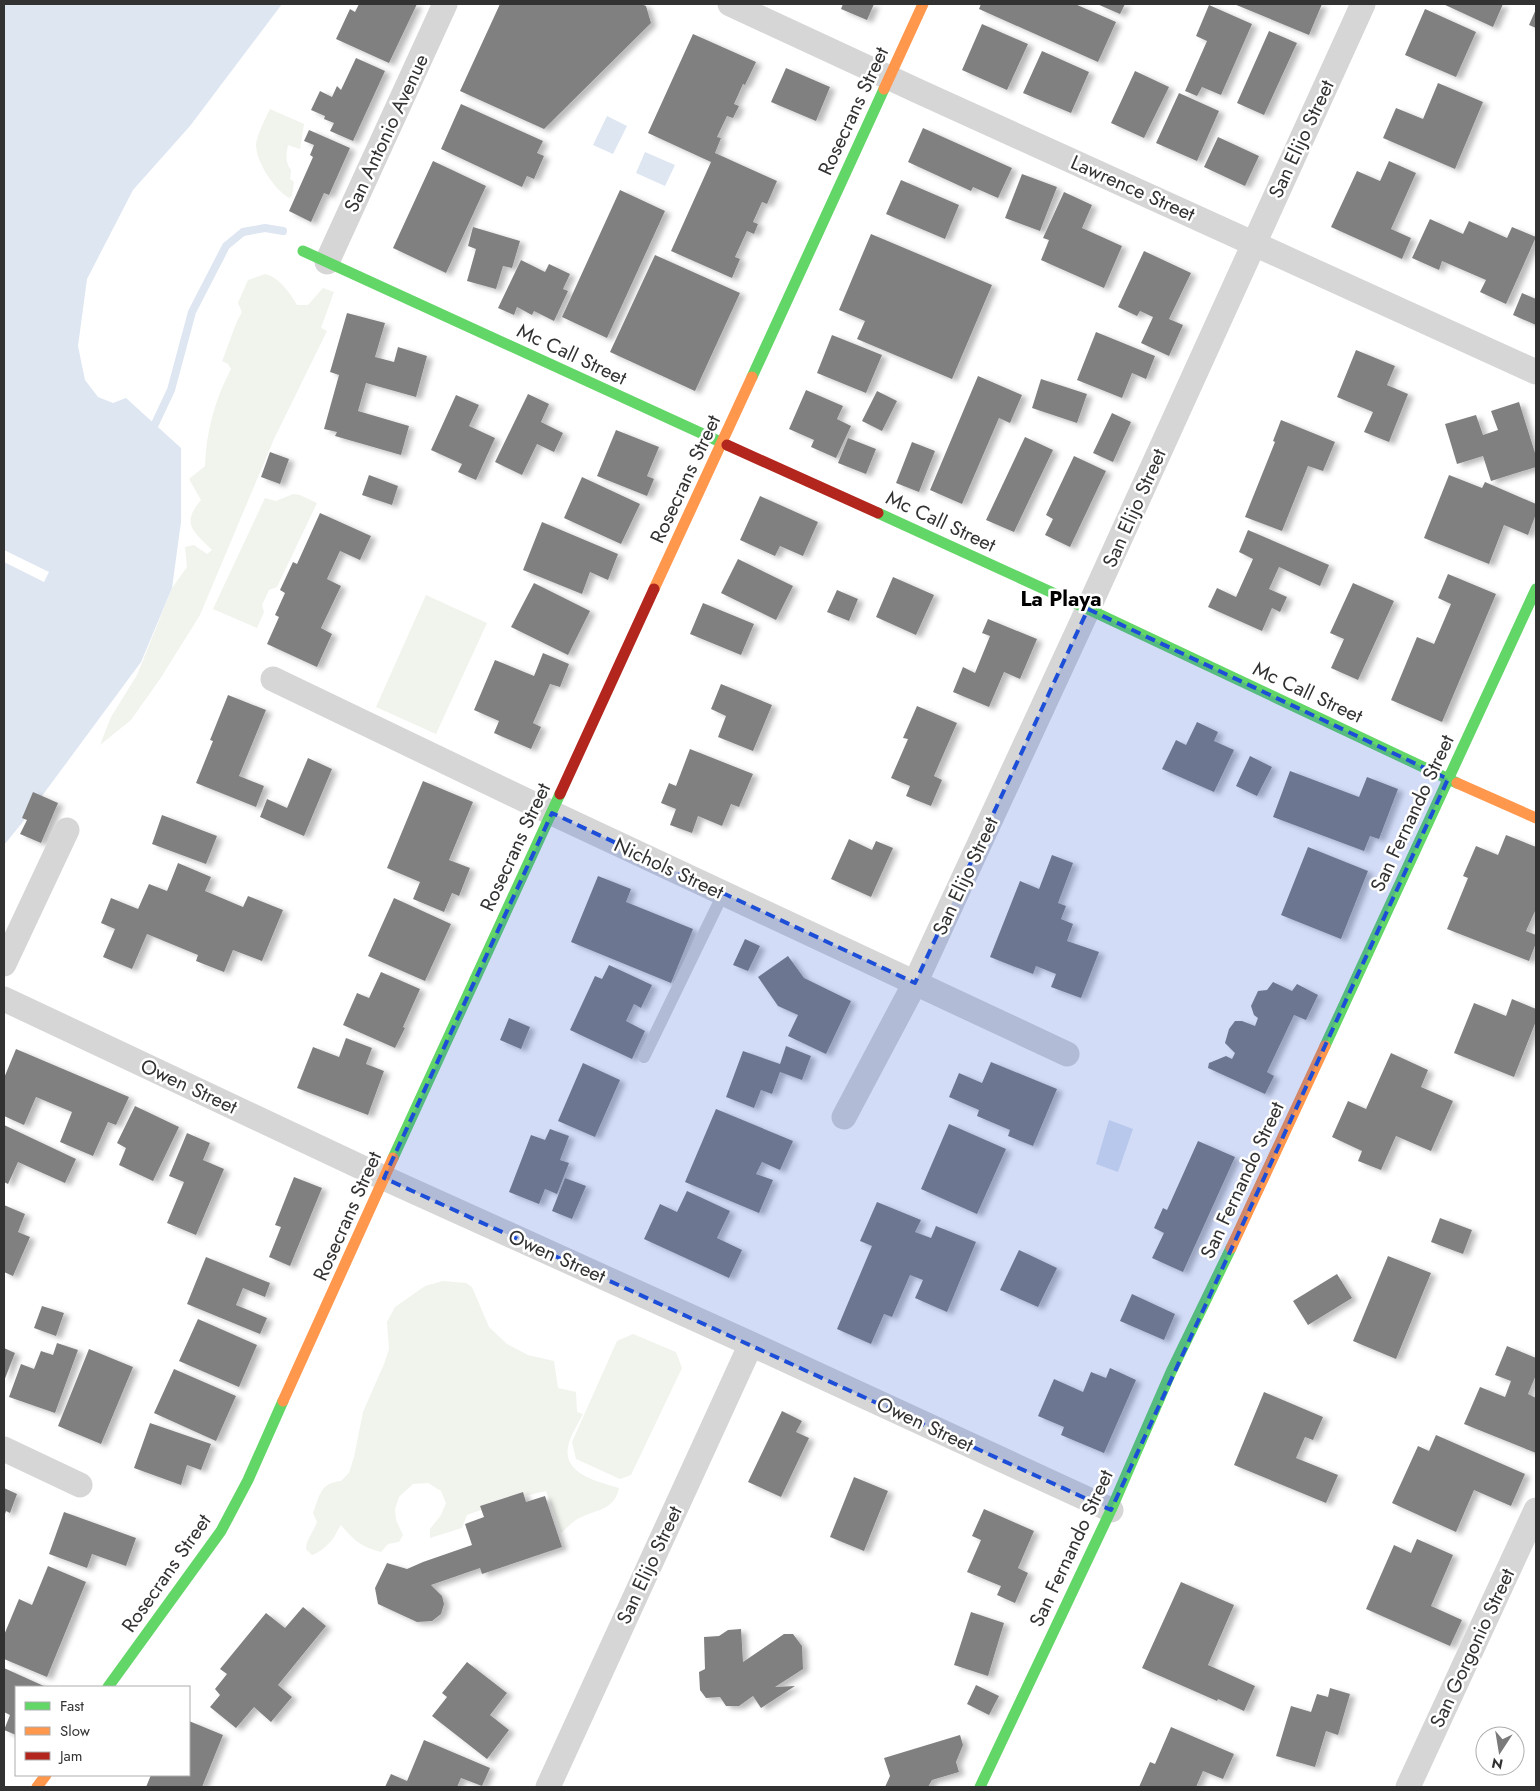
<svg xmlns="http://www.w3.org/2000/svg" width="1540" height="1791" font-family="Jost,sans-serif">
<defs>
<filter id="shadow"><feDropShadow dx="5.5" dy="3" stdDeviation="2.5" flood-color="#0004"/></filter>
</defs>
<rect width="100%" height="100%" fill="#fff"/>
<path fill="#f0f4ed" d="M270 109 304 124 300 149 288 145C286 155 285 162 291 170L290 179 294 182 292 196 289 198C274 189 257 163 256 146 256 137 266 117 270 109Z
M265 274C279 277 290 293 297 305H308L323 288 334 292 321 328 327 331 274 439 200 615 160 679 131 720 100 745 111 717 137 675 172 588 187 567 185 547 194 545 207 554 212 550C194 531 180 525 201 500L189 479 205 466C206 432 215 399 231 369L228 364 222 361C229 345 233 327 242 312L238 303 248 280Z
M293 494 300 495 317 503 277 587 269 590 262 605 264 612 257 628 213 609 265 498 276 501Z
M426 595 487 623 436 734 376 707Z
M443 1281 466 1283 472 1287 489 1327 507 1344 528 1355 554 1361 558 1388 576 1392 577 1412 583 1414C578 1424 570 1436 568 1447 563 1475 600 1482 619 1488 614 1512 594 1509 576 1520 571 1523 566 1529 561 1533L546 1491 524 1496 522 1492 480 1506 481 1510 467 1515 462 1528 430 1538V1529L441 1515 446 1503 441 1491 428 1483 413 1484 399 1497 395 1509 396 1520 403 1535 399 1542 388 1544 381 1552C362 1547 354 1541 341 1525 337 1530 336 1535 332 1540 326 1546 321 1552 312 1555L306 1549C306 1540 314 1531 317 1522L313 1513C320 1495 320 1483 341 1481L349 1473 354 1457 363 1412 384 1364 389 1349 387 1322 395 1307 425 1286Z
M633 1334 676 1352 682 1368 631 1475 620 1479 576 1459 572 1442 617 1341Z"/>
<path fill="#dee6f2" d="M4 4H282L190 126 133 190 87 279 78 346 85 380 98 397 113 403 126 398 181 448V522L172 588 141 662 22 823 4 845Z
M607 116 627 126 613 154 593 145Z
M645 152 675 165 665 186 636 173Z
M1109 1120 1133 1129 1118 1172 1096 1164Z"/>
<path fill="#fff" d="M4 550 49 572 44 582 4 562Z"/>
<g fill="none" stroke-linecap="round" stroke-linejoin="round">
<path stroke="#dee6f2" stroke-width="8" d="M155 424 171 390 192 312 226 246 243 232 265 228 283 231"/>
</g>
<path fill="#808080" filter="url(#shadow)" d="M359 4H417L389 63 336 39 350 9 355 12Z
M500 4H641L646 6 651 23 544 129 460 91Z
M843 4H874L867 20 841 9Z
M981 4H1075L1116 22 1098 62 979 9Z
M1097 4H1125L1120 14Z
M1234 4H1322L1309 35Z
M1443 4H1503L1493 27Z
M1209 5 1252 24 1221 95 1202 87 1197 96 1185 91 1207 41 1196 36Z
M1425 9 1476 32 1456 77 1405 55Z
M1536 9V28L1529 25Z
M982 24 1028 44 1007 90 962 70Z
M1269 31 1297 43 1264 115 1237 103Z
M693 34 756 62 745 85 743 84 734 104 739 106 733 118 727 116 717 137 721 138 715 153 777 181 767 204 762 202 753 222 758 224 754 234 747 231 735 257 740 259 732 278 671 251 711 162 648 133Z
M1042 51 1089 72 1071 113 1023 93Z
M356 58 385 71 353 141 330 131 334 123 324 119 325 116 311 110 320 91 332 97 337 86 341 90Z
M786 68 830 87 816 121 771 102Z
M1135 71 1169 87 1144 138 1111 123Z
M1438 83 1483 102 1455 169 1383 138 1396 108 1423 119Z
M1179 93 1219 111 1197 161 1156 143Z
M461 104 543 141 537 153 544 156 534 179 527 176 522 187 441 149Z
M923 128 1012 168 998 198 973 187 971 191 908 162Z
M309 130 350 148 329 195 324 193 311 222 289 211 313 157 310 155 314 145 304 141Z
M1218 137 1259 156 1245 186 1204 167Z
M433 161 486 186 446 273 393 248Z
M1389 161 1416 173 1391 229 1411 238 1402 259 1331 227 1357 171 1380 181Z
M1022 174 1057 187 1040 231 1005 218Z
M901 180 959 205 945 239 886 214Z
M620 190 665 211 607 338 562 317Z
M1064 192 1092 205 1082 228 1122 246 1104 288 1041 260 1049 240 1043 238Z
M1430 219 1463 234 1469 221 1507 238 1512 227 1536 237 1506 304 1480 292 1486 280 1442 261 1439 270 1412 258Z
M473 227 520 241 512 268 503 266 496 289 467 281 476 249 468 246Z
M871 234 992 285 952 379 857 339 865 321 839 310Z
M1144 251 1191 273 1169 319 1183 325 1169 356 1141 343 1153 317 1140 311 1137 316 1118 307Z
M655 255 740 293 695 391 610 352Z
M521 260 545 272 549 264 570 274 563 289 568 291 554 321 534 311 532 315 517 307 514 315 498 308Z
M1522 293 1536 299V325L1513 315Z
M347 313 385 323 375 357 394 362 398 347 427 356 416 397 366 383 358 411 409 426 401 455 335 436 337 432 324 429 339 375 330 372Z
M1096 332 1155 356 1146 379 1132 373 1122 398 1077 380Z
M832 335 882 355 866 393 817 373Z
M1356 350 1395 366 1387 385 1408 394 1389 442 1364 432 1373 412 1337 397Z
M978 376 1022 395 1010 423 999 418 962 504 930 490Z
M1041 379 1087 394 1077 423 1032 408Z
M806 390 843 406 837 419 851 426 836 458 811 447 814 440 789 429Z
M877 391 897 401 882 431 862 421Z
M528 394 549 404 541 422 563 433 554 452 537 444 522 475 495 462Z
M456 395 479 405 469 426 495 438 476 480 458 472 462 464 431 450Z
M1519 402 1536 456V467L1491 481 1483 456 1457 464 1445 424 1476 415 1483 435 1498 430 1491 411Z
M1112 413 1131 422 1113 462 1093 453Z
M1281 420 1335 442 1323 471 1308 466 1282 531 1245 517 1275 442 1273 441Z
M616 430 659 447 647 476 654 479 647 496 597 476Z
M1025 437 1053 450 1014 532 986 520Z
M848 438 876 449 866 474 838 463Z
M912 442 935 451 919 492 896 483Z
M270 452 289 459 280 484 261 477Z
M1074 456 1106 471 1070 547 1045 535 1053 519 1046 515Z
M369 475 398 486 392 505 362 495Z
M1449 475 1482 488 1485 482 1536 504V514L1528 535 1504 525 1489 564 1424 538Z
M582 477 640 504 621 544 564 518Z
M760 496 818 522 803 556 780 546 775 556 740 540Z
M320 513 371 536 360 560 340 551 327 579 341 586 321 628 332 634 317 667 267 644 279 617 275 615 285 593 280 590 293 562 297 564Z
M542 522 618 554 608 580 590 572 582 594 523 570Z
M1248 530 1329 565 1320 586 1279 567 1269 589 1287 597 1280 612 1272 608 1262 631 1208 607 1217 588 1236 597 1253 559 1239 552Z
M738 559 793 586 776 620 721 593Z
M1448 574 1496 594 1442 722 1391 700 1417 637 1434 644 1451 604 1438 598Z
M893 577 934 595 916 635 876 617Z
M534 583 590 611 568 655 511 627Z
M1353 583 1394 601 1358 680 1331 668 1344 639 1330 633Z
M837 590 858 599 849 621 827 612Z
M703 603 754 624 741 655 690 634Z
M988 619 1037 639 1020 679 1004 672 989 707 953 692 963 667 975 673 990 636 982 633Z
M543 653 569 664 560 687 550 684 533 723 541 727 531 749 494 733 499 721 474 710 495 660 534 676Z
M721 684 772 705 753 751 718 737 726 716 711 709Z
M228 695 266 710 239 776 264 786 256 807 196 783 213 741 210 740Z
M917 706 957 723 934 776 942 780 931 806 906 796 910 786 891 778 908 739 903 738Z
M1197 722 1218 732 1214 741 1234 750 1214 792 1162 769 1176 740 1186 745Z
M690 749 753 774 739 807 731 804 722 826 698 816 692 833 670 825 676 809 661 803 669 783 676 786Z
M1250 756 1272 767 1257 796 1236 786Z
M308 758 332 769 304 836 260 817 267 799 287 808Z
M1290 771 1359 797 1367 777 1398 789 1379 839 1370 836 1364 851 1273 817Z
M423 781 473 802 449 860 470 868 459 896 452 893 444 912 413 899 420 882 387 868Z
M33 792 58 803 41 843 20 834 27 820 22 818Z
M162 815 217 836 206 864 152 844Z
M1506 835 1536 847V909L1526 931 1536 935V943L1529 961 1447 929 1468 878 1463 876 1476 846 1498 855Z
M849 839 872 850 876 841 893 848 871 897 831 879Z
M1308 847 1368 871 1341 939 1281 915Z
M1052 855 1073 863 1058 903 1066 906 1061 919 1073 924 1067 941 1099 952 1081 998 1051 987 1056 974 1036 966 1033 974 990 957 1020 881 1039 889Z
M178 863 211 877 205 891 243 907 248 896 283 910 262 961 233 950 224 972 196 961 198 955 147 934 132 969 103 957 115 929 101 923 111 898 138 909 149 884 167 891Z
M598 876 631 889 626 902 693 929 671 983 571 942Z
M394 898 451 924 425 981 368 956Z
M745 939 760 946 748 971 733 965Z
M788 956 804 978 851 1001 826 1054 788 1036 798 1015 778 1006 758 977Z
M609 965 652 985 641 1008 634 1004 626 1021 645 1031 632 1059 570 1030 595 976 602 979Z
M381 972 420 989 403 1027 405 1028 395 1048 343 1025 357 993 369 998Z
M1273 982 1292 991 1297 984 1318 995 1306 1020 1294 1015 1267 1072 1274 1076 1265 1094 1208 1068 1209 1063 1226 1056 1232 1059 1235 1053 1225 1043 1229 1029 1235 1021H1242L1255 1026 1258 1018 1254 1015 1251 1006 1258 991 1267 990Z
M1512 999 1536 1009V1021L1514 1077 1454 1053 1474 1003 1506 1016Z
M509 1018 530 1027 521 1049 500 1040Z
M346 1038 372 1048 366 1064 384 1071 368 1115 297 1088 313 1047 339 1057Z
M786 1046 811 1056 802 1080 780 1072 772 1094 761 1090 754 1108 726 1097 743 1051 780 1064Z
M16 1049 129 1097 116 1125 108 1122 93 1156 60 1142 72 1112 36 1097 24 1125 4 1116V1078Z
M1391 1053 1428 1070 1421 1087 1453 1101 1431 1151 1396 1136 1381 1170 1358 1161 1362 1151 1332 1137 1348 1101 1366 1109Z
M991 1062 1057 1089 1033 1146 1008 1136 1010 1130 977 1116 979 1110 949 1097 959 1073 982 1083Z
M583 1063 620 1080 595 1137 558 1121Z
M135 1106 179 1127 153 1181 119 1165 126 1148 117 1143Z
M716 1109 793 1141 780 1170 762 1162 756 1174 773 1180 759 1213 685 1182Z
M949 1124 1006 1149 977 1214 921 1189Z
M4 1125 76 1159 65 1183 18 1162 8 1184 4 1182Z
M550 1129 569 1136 560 1160 569 1163 557 1194 545 1189 539 1204 509 1192 531 1135 545 1140Z
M187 1133 210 1143 203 1160 224 1169 196 1235 167 1223 184 1182 169 1176Z
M1198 1141 1235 1157 1183 1272 1152 1258 1164 1233 1154 1228 1163 1208 1167 1210Z
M294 1177 322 1188 290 1266 269 1257 281 1227 275 1225Z
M565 1178 586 1186 572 1219 552 1211Z
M687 1191 730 1211 717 1238 742 1250 729 1278 644 1239 660 1204 677 1212Z
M877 1202 921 1220 915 1232 931 1238 936 1226 976 1242 947 1312 915 1298 923 1280 910 1275 892 1317 884 1314 871 1344 837 1329 872 1246 860 1241Z
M4 1205 25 1214 18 1232 30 1237 13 1276 4 1272Z
M1440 1218 1472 1230 1463 1254 1431 1242Z
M1019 1250 1057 1268 1038 1307 1000 1290Z
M1388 1256 1431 1273 1396 1359 1353 1341Z
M206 1257 270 1283 265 1297 243 1288 236 1305 267 1318 260 1334 187 1304Z
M1337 1274 1352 1298 1308 1325 1293 1301Z
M1132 1294 1175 1314 1164 1340 1120 1321Z
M42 1306 64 1313 56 1336 34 1328Z
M198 1319 257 1345 239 1387 179 1361Z
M57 1343 78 1350 55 1413 9 1397 21 1364 34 1369 41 1351 53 1355Z
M1507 1346 1536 1358V1375L1528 1394 1536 1398V1453L1464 1424 1480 1387 1505 1397 1511 1381 1495 1375Z
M4 1348 15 1353 4 1381Z
M89 1349 133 1367 101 1444 58 1426Z
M1110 1368 1136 1380 1104 1453 1061 1435 1064 1427 1038 1416 1054 1379 1083 1392 1091 1372 1106 1378Z
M174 1369 236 1396 216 1441 154 1413Z
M1264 1392 1323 1417 1313 1440 1305 1437 1296 1458 1338 1475 1326 1503 1234 1465Z
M782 1411 802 1421 796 1432 809 1438 781 1497 748 1482Z
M150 1423 211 1444 201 1470 187 1465 181 1485 134 1468Z
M1436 1435 1525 1474 1511 1506 1474 1490 1456 1532 1392 1503 1418 1446 1429 1451Z
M854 1477 888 1491 864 1551 830 1537Z
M4 1488 17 1494 10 1513 6 1511 4 1517Z
M523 1492 526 1502 545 1496 562 1547 482 1574 480 1568 431 1585 442 1596 444 1604 441 1614 432 1621 417 1622 378 1604 375 1588 387 1563 407 1569 423 1562 472 1545 465 1524 484 1517 480 1506Z
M984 1509 1034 1531 1018 1568 1028 1573 1015 1603 997 1595 1001 1586 967 1572 981 1540 972 1536Z
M64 1512 136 1538 126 1566 92 1554 87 1568 49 1554Z
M1417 1539 1453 1555 1431 1606 1462 1620 1450 1646 1366 1609 1394 1545 1411 1553Z
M48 1566 86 1582 47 1677 4 1659V1635L19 1599 32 1605Z
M1181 1582 1234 1605 1208 1665 1255 1686 1244 1711 1218 1699 1217 1701 1142 1668Z
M303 1607 326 1626 278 1685 292 1697 271 1722 254 1707 236 1728 210 1707 220 1695 215 1689 227 1674 220 1669 266 1613 285 1628Z
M971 1612 1004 1623 988 1676 954 1665Z
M741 1629 743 1662 784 1634H793L802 1646 803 1669 775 1687 795 1686 761 1708 753 1696 739 1706H726L720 1697 706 1698 700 1690 699 1672 705 1669 704 1637 719 1636 728 1630Z
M467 1662 507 1693 490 1715 509 1730 487 1759 432 1716 447 1697 442 1693Z
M4 1668 46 1687H16V1735L4 1730 10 1715 4 1712Z
M976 1685 999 1696 989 1715 967 1704Z
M1330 1688 1350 1694 1338 1735 1326 1731 1315 1767 1276 1756 1291 1706 1311 1712 1317 1694 1328 1697Z
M189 1721 223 1735 202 1787H146L151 1775H189Z
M1171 1727 1234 1754 1223 1779 1203 1771 1196 1787H1139L1150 1762 1155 1764Z
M960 1735 963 1745 956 1762 959 1772 932 1780 928 1787H885L890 1776 884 1758Z
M424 1740 490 1768 482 1786 461 1778 457 1787H385L391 1774 407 1781Z"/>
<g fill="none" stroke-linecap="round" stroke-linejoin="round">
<path stroke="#d6d6d6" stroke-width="12" d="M644 1057 723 894"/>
<path stroke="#d6d6d6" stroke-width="25" d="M730 4 920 92 1536 372
M327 262 445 4
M273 679 552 813 1067 1054
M4 964 67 830
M4 999 384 1178 751 1344 1111 1510
M844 1117 915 983 1088 609 1363 4
M4 1449 80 1485
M548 1787 751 1344
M1408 1787 1536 1510"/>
<path stroke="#63d668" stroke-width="11" d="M303 251 727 445
M752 377 884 89
M878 513 1088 609 1457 783
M1325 1046 1536 589
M393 1158 560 794
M108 1687 221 1531 248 1480 283 1401
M980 1787 1111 1510 1171 1372 1231 1248"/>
<path stroke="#ff974d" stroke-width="11" d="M884 89 923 4
M654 589 752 377
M1457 783 1536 818
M1231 1248 1325 1046
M283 1401 393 1158
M37 1787 46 1775"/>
<path stroke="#b3261e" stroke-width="11" d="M727 445 878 513
M560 794 654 589"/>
</g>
<path fill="#1d4ed8" fill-opacity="0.2" stroke="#1d4ed8" stroke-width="4" stroke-dasharray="10 6" stroke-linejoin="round" d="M1088 609 1448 779 1111 1510 384 1178 552 813 915 983Z"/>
<g text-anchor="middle" stroke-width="5" stroke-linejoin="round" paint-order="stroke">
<g font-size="20" fill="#323232" stroke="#fff">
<text transform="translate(853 111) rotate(-65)" y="7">Rosecrans Street</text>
<text transform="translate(386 133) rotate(-65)" y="7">San Antonio Avenue</text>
<text transform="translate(1301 139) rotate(-65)" y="7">San Elijo Street</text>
<text transform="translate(1133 188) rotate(24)" y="7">Lawrence Street</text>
<text transform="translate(572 354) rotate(25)" y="7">Mc Call Street</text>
<text transform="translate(685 479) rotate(-65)" y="7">Rosecrans Street</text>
<text transform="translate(1134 508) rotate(-66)" y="7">San Elijo Street</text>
<text transform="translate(941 521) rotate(25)" y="7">Mc Call Street</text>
<text transform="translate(1308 692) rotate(25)" y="7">Mc Call Street</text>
<text transform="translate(1412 813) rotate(-65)" y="7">San Fernando Street</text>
<text transform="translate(515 847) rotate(-65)" y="7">Rosecrans Street</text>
<text transform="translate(669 868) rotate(25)" y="7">Nichols Street</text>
<text transform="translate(965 876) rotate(-65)" y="7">San Elijo Street</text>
<text transform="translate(189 1086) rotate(25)" y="7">Owen Street</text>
<text transform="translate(1242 1180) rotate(-65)" y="7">San Fernando Street</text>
<text transform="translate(347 1216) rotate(-66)" y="7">Rosecrans Street</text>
<text transform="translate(557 1256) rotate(24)" y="7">Owen Street</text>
<text transform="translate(925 1424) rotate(25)" y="7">Owen Street</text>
<text transform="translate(1071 1548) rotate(-65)" y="7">San Fernando Street</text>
<text transform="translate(649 1565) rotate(-65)" y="7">San Elijo Street</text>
<text transform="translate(166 1573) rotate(-55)" y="7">Rosecrans Street</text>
<text transform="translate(1472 1648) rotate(-65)" y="7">San Gorgonio Street</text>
</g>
<g font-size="21" font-weight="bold" fill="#000" stroke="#fff">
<text x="1061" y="606">La Playa</text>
</g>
</g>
<rect width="1540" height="1791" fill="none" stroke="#323232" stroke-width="10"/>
<rect x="15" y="1686" width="175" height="90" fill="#ffffff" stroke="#adadad"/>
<rect x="25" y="1702" width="25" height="8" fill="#63d668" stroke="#adadad"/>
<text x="60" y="1711" font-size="15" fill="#323232">Fast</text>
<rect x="25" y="1727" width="25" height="8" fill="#ff974d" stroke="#adadad"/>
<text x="60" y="1736" font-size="15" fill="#323232">Slow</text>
<rect x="25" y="1752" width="25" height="8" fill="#b3261e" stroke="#adadad"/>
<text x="60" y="1761" font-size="15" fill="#323232">Jam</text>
<g transform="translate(1500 1751) rotate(192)"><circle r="24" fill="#ffffff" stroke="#adadad"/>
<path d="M0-4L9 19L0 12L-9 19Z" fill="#7a7a7a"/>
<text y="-8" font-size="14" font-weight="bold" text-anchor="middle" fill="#323232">N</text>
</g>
</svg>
